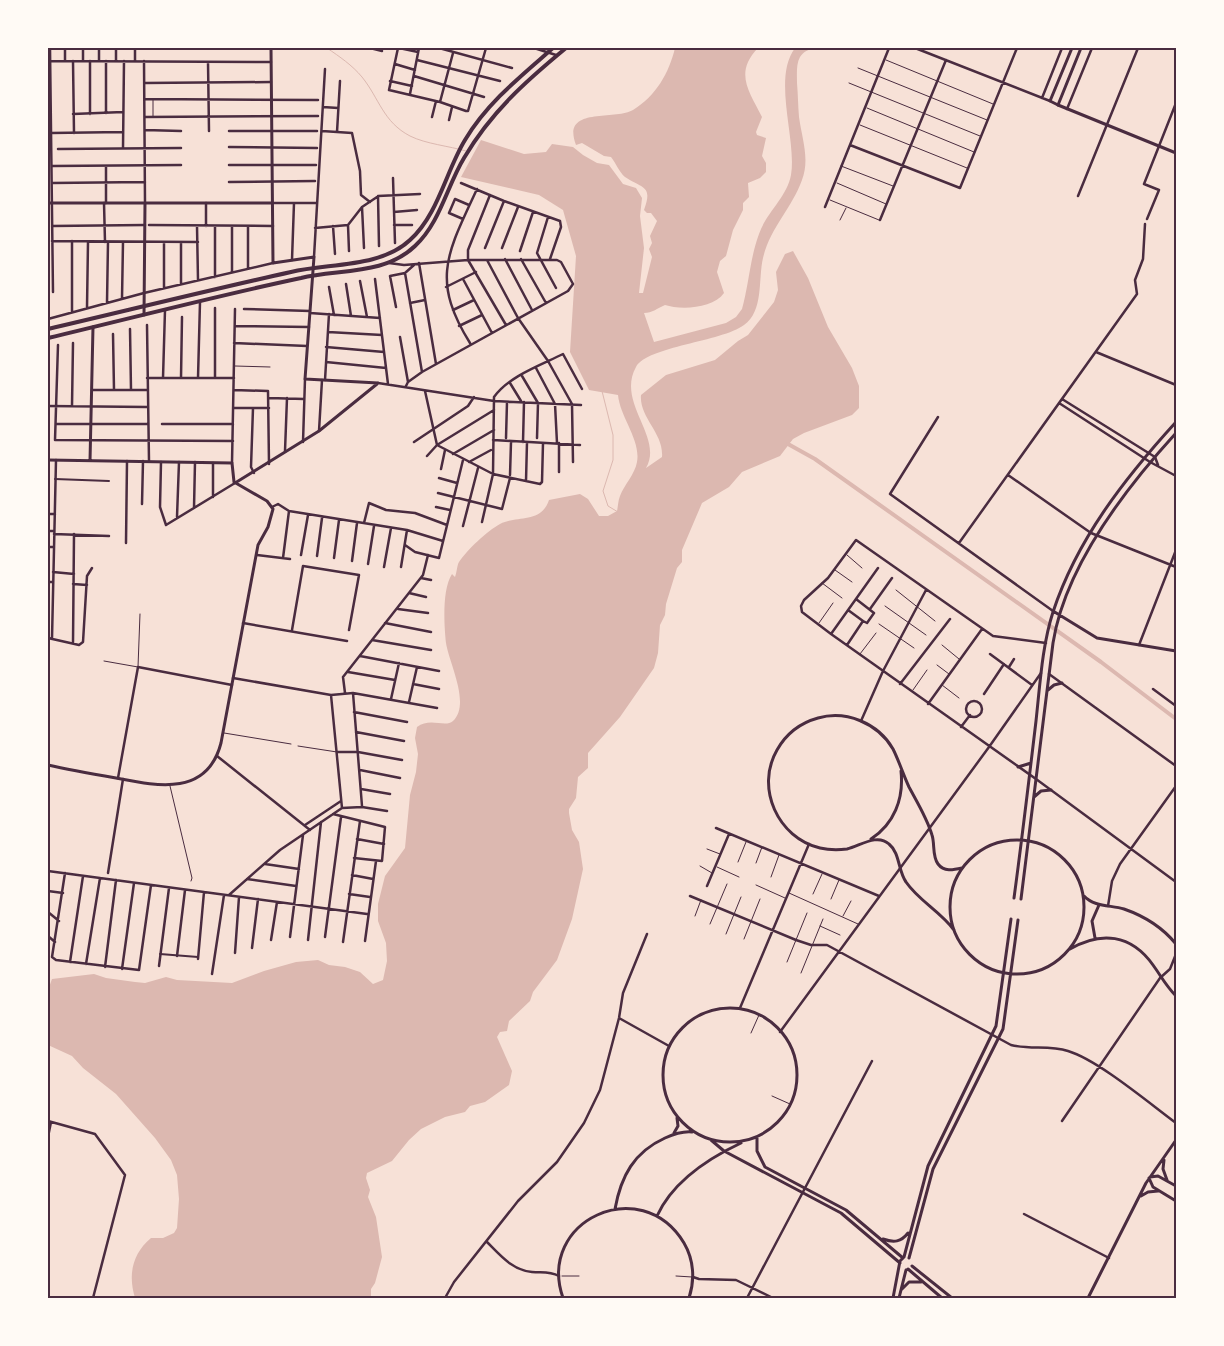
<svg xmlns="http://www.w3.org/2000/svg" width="1224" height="1346" font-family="'Asap Condensed',sans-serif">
<rect width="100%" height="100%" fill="#f7e1d7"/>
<path fill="#dcb8b0" d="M675 48H758C734 73 749 91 762 117L756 132 757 135 766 138 762 156 766 163V172L760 178 748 183 749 197 743 203V210L733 230 726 256 720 261 717 272 724 293C713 309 680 310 665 305 658 308 652 313 644 313L654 342 726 323 736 317 742 309C749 284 750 258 759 234 766 213 787 197 791 175 797 139 772 79 795 48H816C809 49 804 51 800 57 796 64 797 75 797 83 798 94 798 106 799 117 802 139 810 159 802 180 792 208 770 228 763 258 758 279 764 311 744 325 721 342 648 346 636 367 616 403 664 437 646 468L662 457C664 433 639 418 641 395L666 375 715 360 738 341 748 335 774 302 778 290 776 272 785 254 793 251 808 278 828 327 852 368 859 386V408L852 415 804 433 793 439 780 456 742 472 729 487 702 503 682 550V562L677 568 666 604 665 615 660 625 658 653 654 668 620 717 588 753V768L578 777 576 798 569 809V813L572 830 579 842 583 869 572 919 557 960 533 992 530 1001 509 1021 507 1031 500 1032 497 1037 512 1071 509 1085 485 1102 470 1106 465 1112 445 1117 421 1129 409 1140 392 1161 367 1173 366 1178 370 1190 368 1197 376 1217 382 1257 375 1283 371 1289V1298H135C128 1275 132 1254 151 1238H163L174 1233 177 1228 179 1199 177 1175 171 1160 155 1138 116 1094 83 1068 72 1056 48 1045V990L52 979 94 974 106 978 135 982 145 983 166 977 177 980 232 983 264 971 296 962 318 960 329 965 345 967 360 972 373 984 383 980 387 961 386 943 378 921V904L385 876 405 848 410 795 416 772 418 754 415 738 417 727C430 717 445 728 453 721 471 704 449 663 446 643 444 625 442 589 452 574L455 577C457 572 457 565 459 562 467 550 487 531 500 524 517 515 541 524 549 500L580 494 588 499 599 516H608L617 511C618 507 618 501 620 496 624 485 635 474 637 462 641 440 620 417 618 395L589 390 570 352 576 256 563 210 539 195 461 177 481 140 524 154 546 152 552 144 573 147 583 155 597 163 609 165 623 184 636 188 642 198 640 216 644 248 639 293H643L652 257 649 249 652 243 650 236 657 221 651 213H647L644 210C653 185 643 189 625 177 619 172 616 163 611 157L604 156 582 143 576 145C561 106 614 121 633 110 656 96 669 73 675 48Z"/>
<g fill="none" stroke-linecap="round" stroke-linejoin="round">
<path stroke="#dcb8b0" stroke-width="1" d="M327 48C340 57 352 65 362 77 379 98 383 122 410 136 426 144 449 146 466 151
M602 391 613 435V460L603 491 608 506 618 512"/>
<path stroke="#dcb8b0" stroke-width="4" d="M788 444 815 459 1101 662 1176 719"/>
<path stroke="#4a2c40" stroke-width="1" d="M886 60 993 104
M858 68 987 120
M849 83 980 136
M153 100V116
M867 108 974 152
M860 125 967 168
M841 166 893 186
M837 183 886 204
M830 200 879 220
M840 220 846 208
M235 366 270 367
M847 555 862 568
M835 570 852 582
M822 583 842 598
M896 590 935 621
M885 606 926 635
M819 623 833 603
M879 624 914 648
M942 645 959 659
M860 654 876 633
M104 661 138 667 140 614
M937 665 949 674
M942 685 959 698
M913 690 927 670
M224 733 291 744
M298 746 337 752
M170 786 192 878 191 881
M707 849 720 854
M738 862 746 842
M756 863 762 847
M700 866 712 873
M717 867 739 877
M771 877 779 855
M756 885 785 898
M789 893 858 924
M813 894 822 874
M831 899 839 880
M695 916 701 900
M843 916 851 901
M710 924 727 884
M820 926 840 935
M726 934 741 897
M744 939 760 899
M787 962 807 913
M801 973 823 919
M751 1033 759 1015
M772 1096 790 1104
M562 1276H579
M676 1276 692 1277"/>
<path stroke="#4a2c40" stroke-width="2" d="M55 479 109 481
M160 954 198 957"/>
<path stroke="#4a2c40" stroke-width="2.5" d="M50 48 53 292
M65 48V61
M83 48V61
M99 48V61
M135 48V61
M370 48 382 51
M398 48 389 90 440 102 466 111H468L486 48
M399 48 418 52
M439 48 512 68
M534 48 556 55
M915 48 1050 101
M417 60 500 81
M50 61 271 62
M73 61 74 133
M90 61V114
M116 61V48
M144 61 145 203
M208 62 209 131
M395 64 415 70
M414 76 484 97
M390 81 412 86
M145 83 271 82
M410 94 419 48
M1042 98 1062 48
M145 99 318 100
M440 102 453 53
M323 107 338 108
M1067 109 1092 48
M106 113V61
M73 114 123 112
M145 117 318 116
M432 117 436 101
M449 120 452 107
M145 130 181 131
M229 131H317
M322 131 352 133 360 171 361 195 370 202
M337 132 340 81
M51 133 123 132
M850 145 960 188 1017 48
M229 147 317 148
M123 148 124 61
M58 149 181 148
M229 165H316
M52 166 181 165
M393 178 395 243
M229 182 315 181
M52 183 145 182
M461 183 504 201 560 221 561 227 550 259
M490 195 468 250V260L506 325
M378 196 379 246
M378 196 420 194
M1078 196 1138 48
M104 203 105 242
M106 203V166
M206 203V226
M272 203H317
M362 207 364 248
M825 207 889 48
M394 212 417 210
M548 217 537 253 556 288
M463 219 449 213 455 199 469 205
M1147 219 1159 190 1144 184 1176 103
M880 220 946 60
M149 225 273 226
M348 225 362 207 377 197
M348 225 349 251
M394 225H412
M52 226 145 225
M197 226 198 280
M248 226V268
M333 226 335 254
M315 228 348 225
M52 241 198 242
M164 242V288
M485 248 504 201
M502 248 518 207
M520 251 533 212
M314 257 325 69
M505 259 532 310
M521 259 546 303
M292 260 294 203
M487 260 518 318 548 361 572 404 573 462
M389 263 404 265 468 260H557L561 262 573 284 568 291 422 372 408 382 406 386
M419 263 436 364
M232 272V226
M405 273 422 372
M215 277V226
M375 279 388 384
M463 279 492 333
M360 281 367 317
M181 284V242
M346 284 351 316
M329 287 334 315
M446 287 476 272
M122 299 123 242
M107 303 108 242
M410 303 425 300
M396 307 390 276 405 273 414 265
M87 308 88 242
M215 308V378
M244 309 310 311
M453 310 474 300
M72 312V241
M310 313 380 318
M48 319 144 293 273 263
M147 325 149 461
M235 326 309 327
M459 326 482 315
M130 329 131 390
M328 332 382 335
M113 334 114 390
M400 337 408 382
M234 343 307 346
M470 343C430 279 448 252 477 189
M58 345 55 440 233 441
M326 347 384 352
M1096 352 1176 385
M326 362 386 368
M536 368 555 404 557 443
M522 376 538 403 537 438
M147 378H234
M163 378 165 310
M181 378 182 317
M198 378 200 302
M325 380 329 314
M378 383 494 401 581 405
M510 383 521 401
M92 390H147
M234 390 268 391 269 464
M425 391 437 445 493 474 540 484 542 482 543 443
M269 398 304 399
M1062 399 1155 457 1158 465
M1059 403 1150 462 1176 476
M48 406 147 407
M72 406 73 343
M233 408H269
M253 408 251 467 254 473
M938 417 890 494 1053 611
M56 424H147
M162 424H233
M319 431 322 380
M506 438 507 402
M493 440 580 445
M303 442 305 379
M414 442 468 406 474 397
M523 442 524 402
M559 443V472
M285 451 287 398
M453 454 494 430
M427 456 437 445 494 410
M161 462 160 507 166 525 235 483
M469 462 491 450
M232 463 235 309
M441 469 445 450
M510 475 511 442
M1008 475 1091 533 1176 567
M439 478 457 483
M526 481 527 442
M438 493 502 509 510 478
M213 497V463
M142 504 143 461
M272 507 278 504 289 511 407 530 443 541
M436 507 450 510
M194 508 195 462
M48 514H55
M177 517 179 462
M482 522 493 474 494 397C509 376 541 365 563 354L582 389
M364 523 369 503 386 510 415 513 447 525
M463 526 478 468
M48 531H54
M54 534 109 536
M126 543 127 461
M959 543 1137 294 1135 280 1143 259 1145 224
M405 545 415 552 439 558 463 460
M48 547H54
M257 555 290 559
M301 555 308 515
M317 556 322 518
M283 558 289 511
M334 558 339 520
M352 561 357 523
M368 564 374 526
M384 567 391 528
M401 567 407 530
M53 572 74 574
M421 578 431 580
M48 582H53
M73 584 87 585
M409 593 426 597
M856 599 874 613 867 623 863 621
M398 609 428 613
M870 609 892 578
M848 610 863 621
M243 623 347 641
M385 623 431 632
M292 630 303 566 359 575 349 630
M831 634 878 568
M48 638 79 645 83 642 87 576 92 568
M52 639 56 460
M372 640 431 650
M73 643 74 534
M1046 643 993 636 856 540 828 578 804 600 801 606 802 612 831 634 1036 779 1176 882
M847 645 863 621
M1139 645 1176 550
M990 654 1032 685
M360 656 439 671
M1009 667 1014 659
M348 672 395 680
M1049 674 1176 766
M233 678 331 695 353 693 437 708
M413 684 439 689
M900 684 950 619
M1153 689 1176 706
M345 693 343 677 423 575 428 555
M353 693 362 806
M984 694 1004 664
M331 695 342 808
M391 699 399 663
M966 709a8 8 0 1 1 16 0a8 8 0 1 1-16 0Z
M409 702 417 667
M928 704 982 629
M354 712 407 722
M861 721 883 671 926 590
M961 727 970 715
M356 732 404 741
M337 752H358L402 760
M217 756 310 830
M360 770 400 778
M118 778 138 667 232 685
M361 789 390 794
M333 814 385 827 382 861 354 858
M305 825 341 801
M716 828 879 896
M357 839 384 844
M265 864 299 869
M48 871 367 914
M65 873 52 957 56 960 139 970 151 885
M108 873 123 779
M352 875 373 879
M247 879 296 886
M707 886 729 834
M48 891 63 893
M349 894 370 897
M229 895 280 850 342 808 362 807 387 811
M690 896 796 940 811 945H827L1011 1045C1030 1050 1049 1045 1068 1051 1098 1060 1149 1103 1176 1123
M1108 906 1112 881 1120 864 1176 786
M48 912 59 921
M48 936 55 942
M290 937 303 835
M325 937 341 817
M271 940 277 902
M308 940 321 822
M365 941 376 861
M343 942 360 821
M252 948 258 899
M235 953 239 897
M177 956 185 890
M198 959 204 892
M70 962 83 876
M86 964 100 878
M159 966 169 888
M105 967 116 880
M122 969 134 883
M212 974 224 895
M740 1008 809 844
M619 1018 669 1046
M780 1032 989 747 1041 673
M48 1121 95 1134 125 1175 93 1298
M1062 1121 1160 978 1170 969 1176 954
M48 1137 51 1122
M1024 1214 1109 1258
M487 1242C500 1255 512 1270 532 1272 542 1273 549 1271 559 1276
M693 1277 699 1279 736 1280 773 1298
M445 1298 454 1282 518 1201 557 1162 584 1123 600 1090 619 1018 623 993 647 934
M747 1298 872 1061"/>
<path stroke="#4a2c40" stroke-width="3" d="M271 48 273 263 314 257 305 379 378 383
M1058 105 1176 153
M48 203H272
M144 315 145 203
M48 460 232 463 234 482 267 501 273 509 268 527 258 545 221 743C207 797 157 786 116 778 93 774 70 770 48 765
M90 461 93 327
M235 483 319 431 377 384
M1053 611 1097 638 1176 651
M1048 690 1054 685 1062 683
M1018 767 1031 763
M1034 797 1041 791 1051 790
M871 839C894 824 904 799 901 771
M950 907a67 67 0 1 1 134 0a67 67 0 1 1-134 0Z
M1084 896C1094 907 1111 905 1124 909 1144 916 1163 928 1176 944
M1014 898C1022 839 1029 780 1036 721 1040 685 1042 646 1053 612 1077 539 1125 478 1176 422
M1021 899 1053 643C1065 566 1125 489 1176 433
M954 930C940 911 919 901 906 882 898 871 900 853 889 844 877 833 860 846 847 849 838 850 829 850 820 848 778 838 755 788 777 750 786 734 800 723 818 718 846 710 878 723 893 749 899 761 903 774 909 787 917 802 927 818 932 835 935 844 932 856 938 864 944 872 953 870 962 868
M1095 938 1092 921 1099 905
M1070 949C1101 931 1131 934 1153 965 1161 976 1166 986 1176 996
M663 1075a67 67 0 1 1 134 0a67 67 0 1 1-134 0Z
M674 1133 678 1126 677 1118
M757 1138V1151L765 1167 846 1210 903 1258
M711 1140 724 1151 841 1213 900 1263
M1164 1160 1163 1169 1167 1180
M1150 1177 1158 1176 1176 1186
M1149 1178 1153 1187 1176 1201
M1141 1196 1148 1192 1158 1191
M615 1209C621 1176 634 1152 665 1138 674 1134 682 1131 692 1132
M657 1216C673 1181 707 1159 741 1143
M883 1239C894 1243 901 1242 908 1233
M904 1257 928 1166 996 1026 1011 919
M909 1258 933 1169 1003 1029 1018 920
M912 1266 952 1298
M908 1269 942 1298
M902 1289 909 1282H921
M563 1298C536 1221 641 1172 684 1243 694 1260 695 1280 689 1298
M893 1298 900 1261 904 1257
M899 1298 906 1270
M1088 1298 1146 1183 1176 1140"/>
<path stroke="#4a2c40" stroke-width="3" d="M1072 48 1050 101 1058 105 1081 48"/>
<path stroke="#4a2c40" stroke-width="4" d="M48 329C129 310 210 290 291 272 329 263 380 268 410 240 438 215 446 171 465 140 487 103 521 76 553 48
M48 338C132 318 216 296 301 278 339 269 385 275 415 246 440 223 447 186 464 158 491 112 526 81 566 48"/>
</g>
<rect width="1224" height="1346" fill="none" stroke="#fffaf5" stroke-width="98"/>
<rect x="49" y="49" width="1126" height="1248" fill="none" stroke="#4a2c40" stroke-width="2"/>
</svg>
